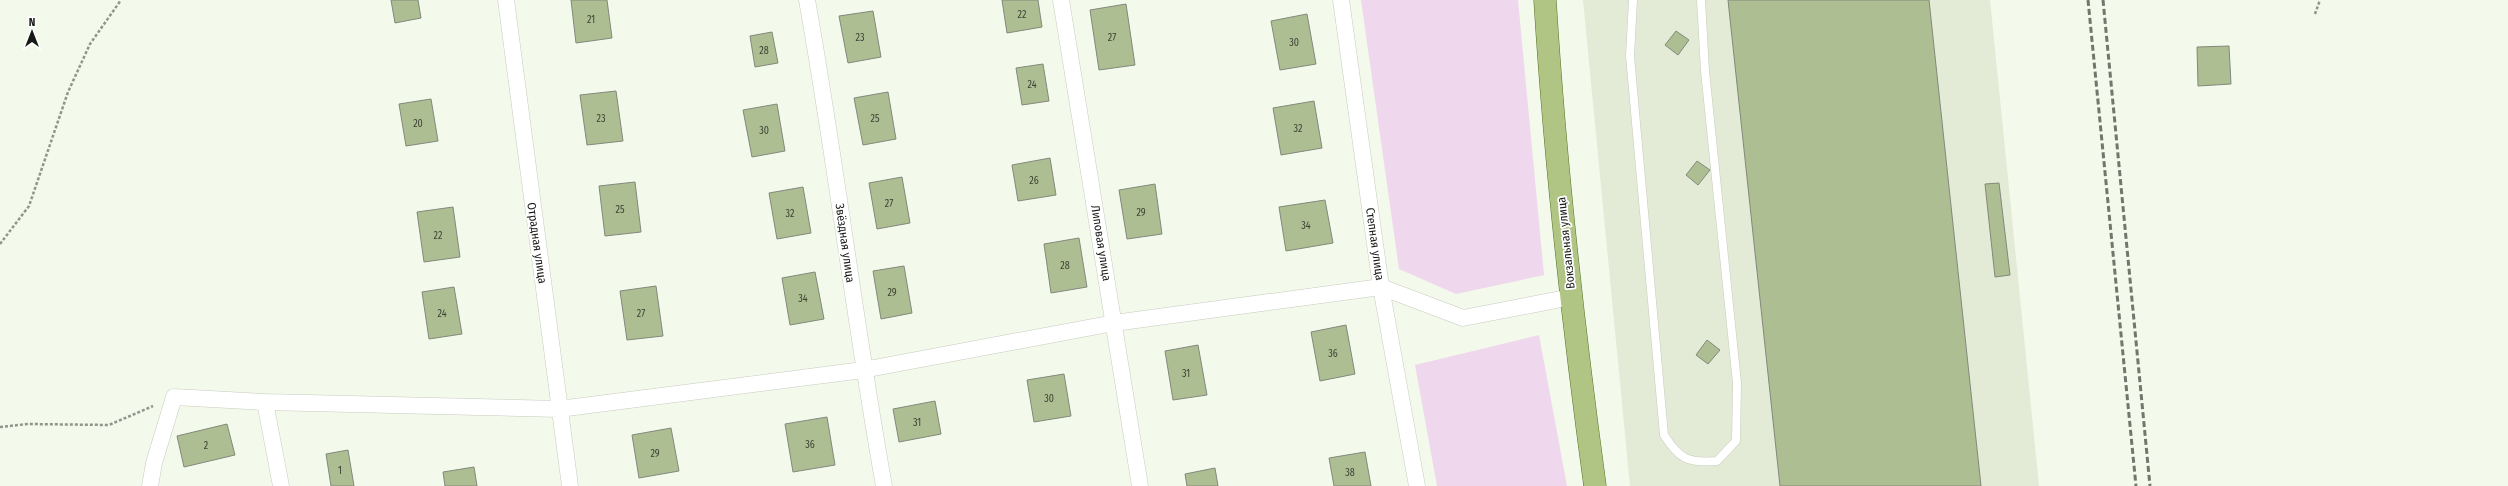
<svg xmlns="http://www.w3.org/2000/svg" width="2508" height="486" font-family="'Fira Sans Condensed',sans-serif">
<rect width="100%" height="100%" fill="#f3f9eb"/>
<path fill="#e3ebd7" d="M1583 0H1990L2039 486H1630Z"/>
<path fill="#efd7ed" d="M1361 0H1518L1544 275 1456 294 1399 269Z
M1539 335 1567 486H1437L1415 365Z"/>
<path fill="#adbe92" stroke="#83887c" d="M391 0H418L421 18 395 23Z
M571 0H607L612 38 576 43Z
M1002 0H1038L1042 27 1007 33Z
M1728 0H1929L1981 486H1780Z
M1126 4 1135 65 1099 70 1090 10Z
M873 11 881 57 848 63 839 16Z
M1307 14 1316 64 1280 70 1271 21Z
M1676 31 1689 40 1678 55 1665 45Z
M772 32 778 63 755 67 750 36Z
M2229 46 2231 84 2198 86 2197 47Z
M1043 64 1049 101 1022 105 1016 68Z
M616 91 623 141 587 145 580 95Z
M888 92 896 139 863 145 854 98Z
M431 99 438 141 406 146 399 104Z
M1314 101 1322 148 1281 155 1273 108Z
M777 104 785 151 752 157 743 110Z
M1050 158 1056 195 1018 201 1012 165Z
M1697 161 1710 170 1698 185 1686 175Z
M902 177 910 223 877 229 869 183Z
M635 182 641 232 605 236 599 186Z
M1999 183 2010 275 1995 277 1985 184Z
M1155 184 1162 234 1127 239 1119 190Z
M803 187 811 233 777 239 769 193Z
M1325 200 1333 243 1286 251 1279 207Z
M453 207 460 257 424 262 417 212Z
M1079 238 1087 287 1051 293 1044 244Z
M904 266 912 313 881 319 873 271Z
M815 272 824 319 790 325 782 278Z
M656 286 663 336 627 340 620 291Z
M454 287 462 334 429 339 422 292Z
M1346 325 1355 374 1320 381 1311 332Z
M1707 340 1720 350 1708 364 1696 355Z
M1198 345 1207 395 1173 400 1165 351Z
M1064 374 1071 416 1034 422 1027 380Z
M935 401 941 434 899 442 893 409Z
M827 417 835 465 793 472 785 424Z
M227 424 235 455 184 467 177 436Z
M671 428 679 471 639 478 632 435Z
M348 450 354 486H331L326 454Z
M1365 452 1371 486H1334L1329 458Z
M474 467 477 486H445L443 472Z
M1215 468 1218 486H1187L1185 474Z"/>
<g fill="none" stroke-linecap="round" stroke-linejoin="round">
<defs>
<path id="lane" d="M1633 0 1630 56 1664 435C1680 460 1688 463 1717 461L1736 441 1737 383 1705 71 1701 0"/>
<path id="street" d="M506 0 570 486
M807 0C836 162 855 325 884 486
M1061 0 1140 486
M1341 0 1381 287 1417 486
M265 402 281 486
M150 486 154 463 174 397 265 402 559 409 863 370 1114 323 1381 287 1463 318 1572 297"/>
<path id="primary" d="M1545 0C1555 162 1573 325 1595 486"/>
</defs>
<use href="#lane" stroke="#c7ccbf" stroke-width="9"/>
<use href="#street" stroke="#c7ccbf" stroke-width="17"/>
<use href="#primary" stroke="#597028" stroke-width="23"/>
<path stroke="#91958c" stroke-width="2.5" stroke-dasharray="3 2" stroke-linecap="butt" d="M2315 14 2320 0
M0 244 29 206 68 92 90 44 121 0
M0 427 28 424 109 425 153 406"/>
<use href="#lane" stroke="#fff" stroke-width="8"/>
<use href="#street" stroke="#fff" stroke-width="16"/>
<use href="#primary" stroke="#b0c583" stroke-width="22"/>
<path stroke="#72766d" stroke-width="3" stroke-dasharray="6 3" stroke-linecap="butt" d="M2088 0 2136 486
M2103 0 2150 486"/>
</g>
<g text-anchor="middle" stroke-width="3.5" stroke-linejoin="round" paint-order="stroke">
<g font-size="10" fill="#3d4335">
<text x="1022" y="18">22</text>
<text x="591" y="23">21</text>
<text x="860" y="41">23</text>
<text x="1112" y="41">27</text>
<text x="1294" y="46">30</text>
<text x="764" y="54">28</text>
<text x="1032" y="88">24</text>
<text x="601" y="122">23</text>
<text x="875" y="122">25</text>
<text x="418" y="127">20</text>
<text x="1298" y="132">32</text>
<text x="764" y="134">30</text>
<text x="1034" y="184">26</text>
<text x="889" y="207">27</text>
<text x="620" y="213">25</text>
<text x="1141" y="216">29</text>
<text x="790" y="217">32</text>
<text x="1306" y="229">34</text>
<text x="438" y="239">22</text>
<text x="1065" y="269">28</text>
<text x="892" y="296">29</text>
<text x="803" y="302">34</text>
<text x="442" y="317">24</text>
<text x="641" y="317">27</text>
<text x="1333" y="357">36</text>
<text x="1186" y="377">31</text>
<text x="1049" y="402">30</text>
<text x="917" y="426">31</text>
<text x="810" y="448">36</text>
<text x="206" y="449">2</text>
<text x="655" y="457">29</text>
<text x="340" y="474">1</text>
<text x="1350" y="476">38</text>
</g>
<g font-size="12" fill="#181a16" stroke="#fff">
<text transform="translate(537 243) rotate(82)" y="4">Отрадная улица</text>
<text transform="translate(845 243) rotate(82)" y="4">Звёздная улица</text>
<text transform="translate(1101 243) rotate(81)" y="4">Липовая улица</text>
<text transform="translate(1566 243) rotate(-96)" y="4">Вокзальная улица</text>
<text transform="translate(1375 244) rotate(82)" y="4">Степная улица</text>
</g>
</g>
<g transform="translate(32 32)" stroke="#ffffff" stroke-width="3" paint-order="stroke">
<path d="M0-3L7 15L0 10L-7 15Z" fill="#181a16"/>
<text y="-6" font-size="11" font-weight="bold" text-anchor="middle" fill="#181a16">N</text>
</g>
</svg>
